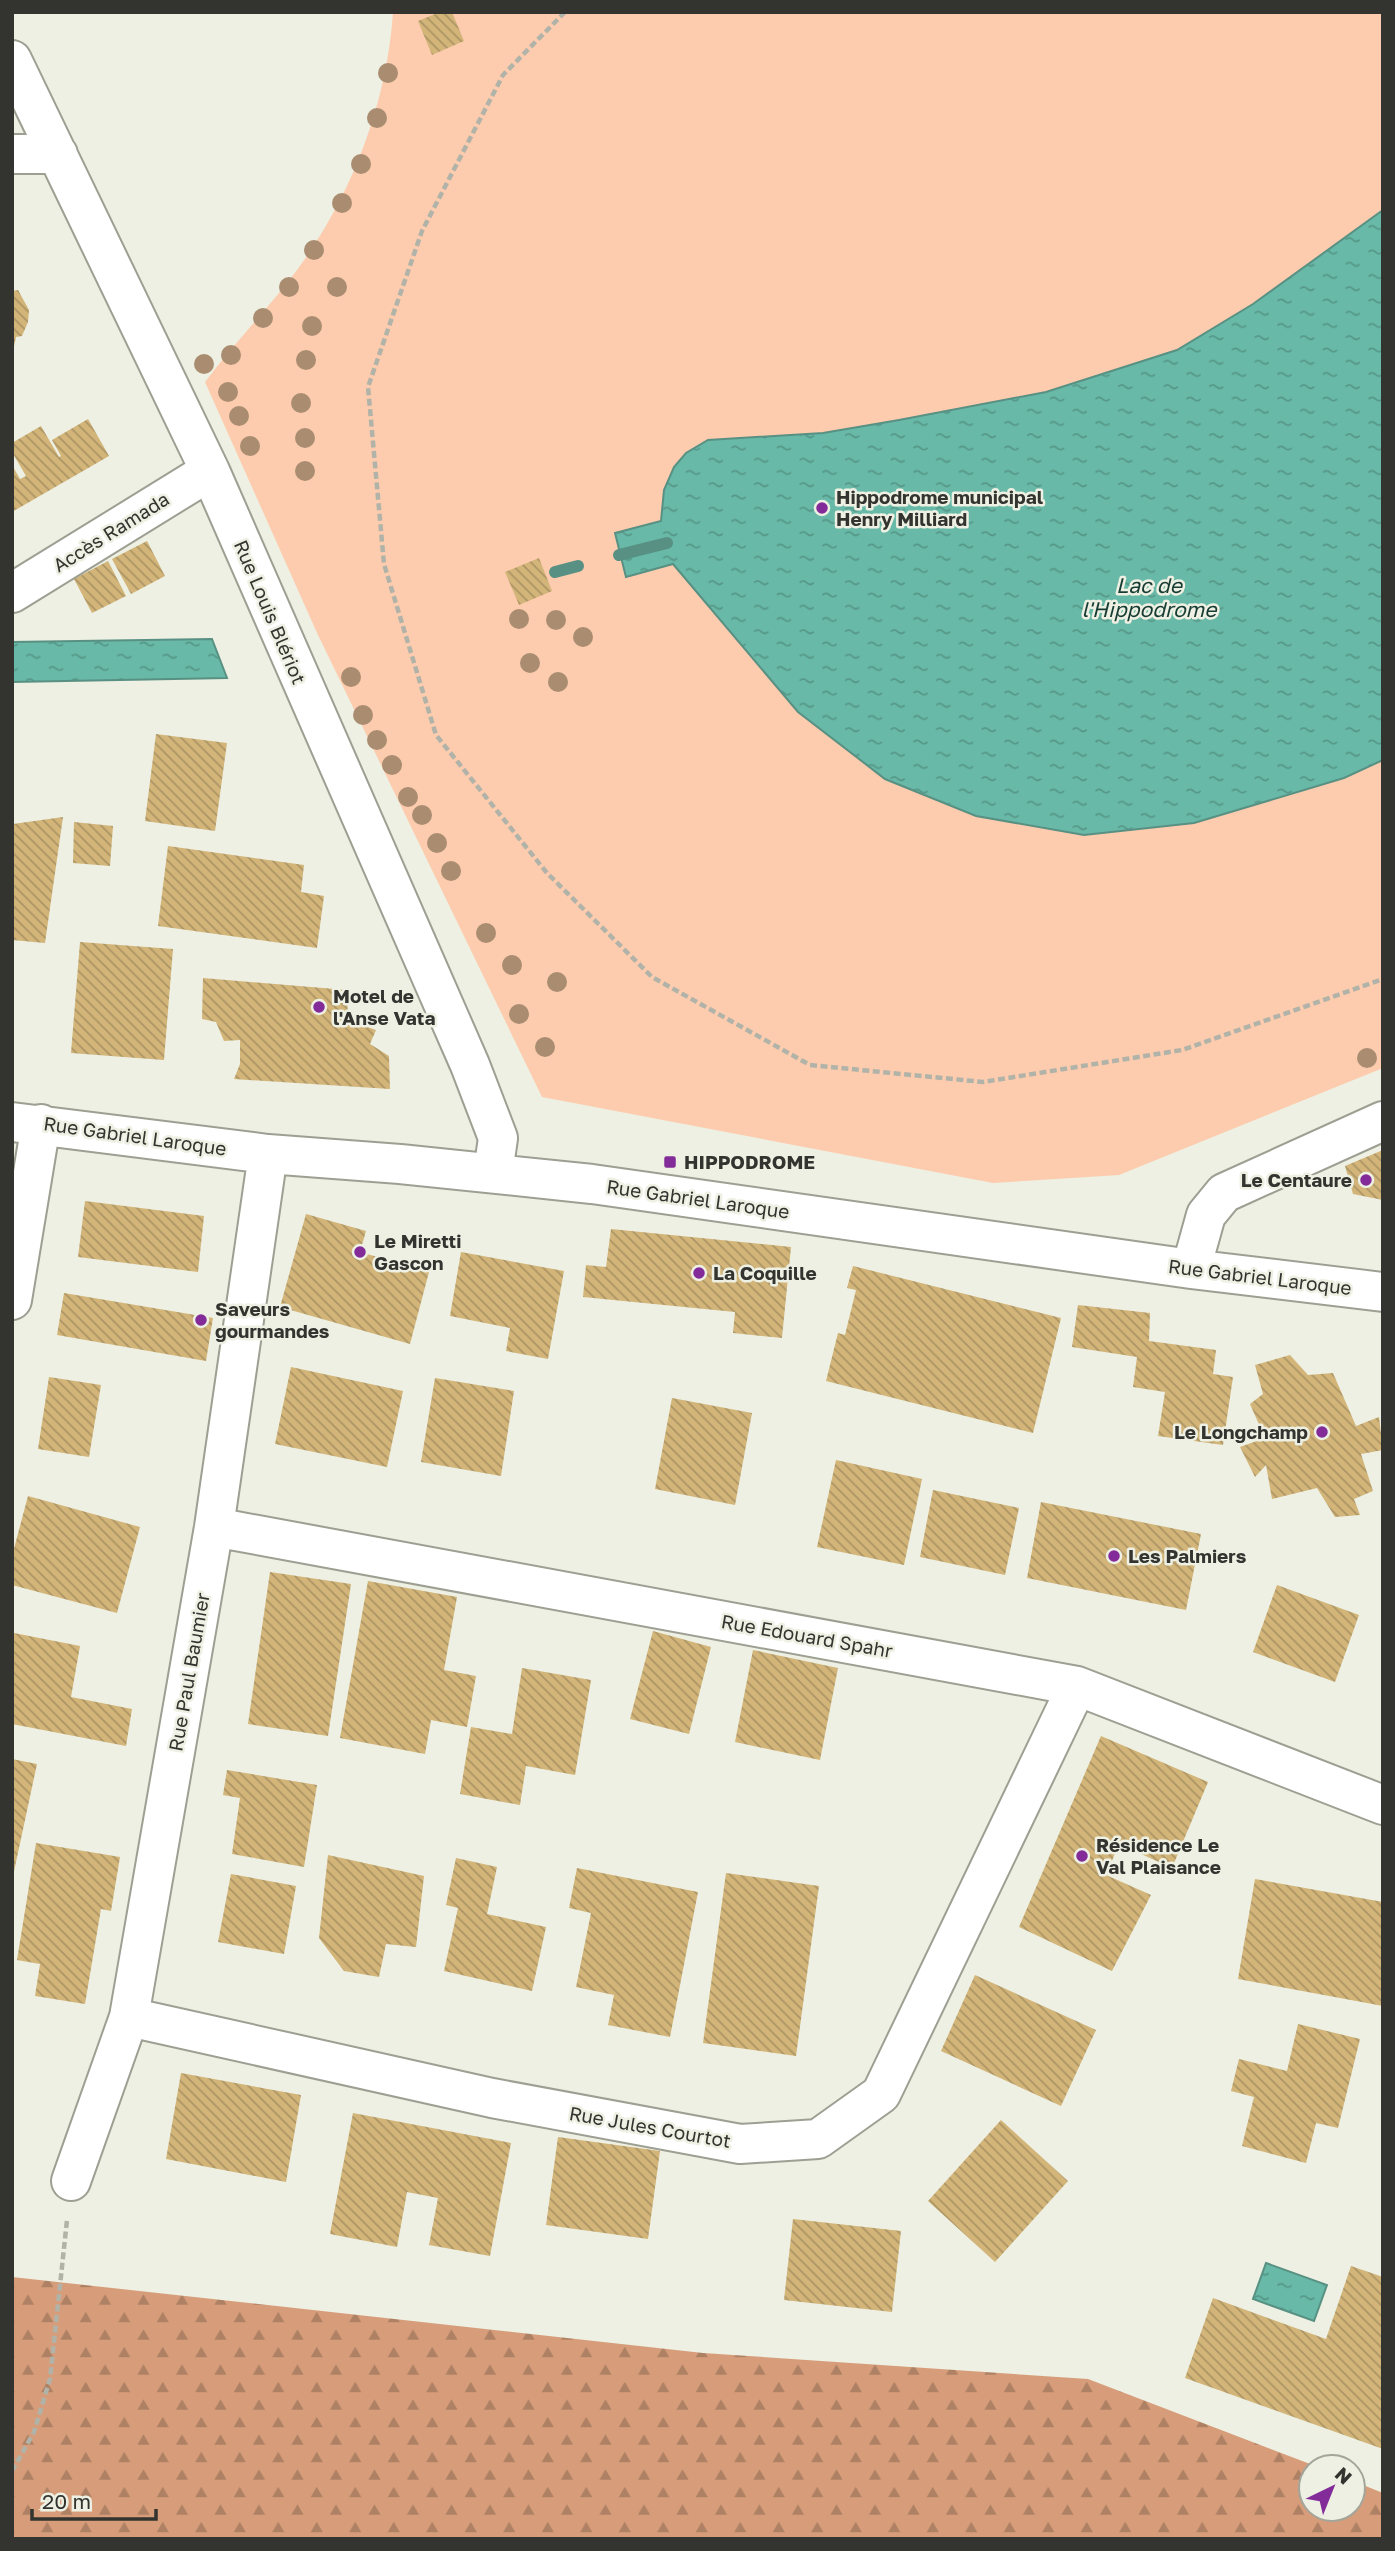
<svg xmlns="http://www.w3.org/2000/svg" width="1395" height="2551" font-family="'Golos Text',sans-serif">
<defs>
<pattern id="forest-firs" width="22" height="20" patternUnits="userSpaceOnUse" patternTransform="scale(1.75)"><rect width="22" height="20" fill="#d79d7a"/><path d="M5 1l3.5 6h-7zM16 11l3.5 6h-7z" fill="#af8164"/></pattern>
<pattern id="water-ripples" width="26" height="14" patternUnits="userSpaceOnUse" patternTransform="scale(1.75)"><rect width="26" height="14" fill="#68b9a7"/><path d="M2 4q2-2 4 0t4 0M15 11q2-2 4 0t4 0" fill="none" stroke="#569788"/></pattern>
<pattern id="building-back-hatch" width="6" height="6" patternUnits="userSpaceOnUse" patternTransform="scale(1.75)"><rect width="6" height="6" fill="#d3b579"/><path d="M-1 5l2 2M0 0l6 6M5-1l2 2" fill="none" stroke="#ac9464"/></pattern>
</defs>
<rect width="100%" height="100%" fill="#edf0e2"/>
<path fill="url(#forest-firs)" d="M12 2277 703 2353 1088 2379 1318 2467H1311V2509H1353V2481L1383 2493V2539H12Z"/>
<path fill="#fdccae" d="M393 12H1383V1068L1119 1175 993 1183 542 1097 318 635 205 382C234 343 268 309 297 270 351 197 387 104 393 12Z"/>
<path fill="url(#water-ripples)" stroke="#589183" stroke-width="2" d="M1383 210V760L1344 778 1194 823 1084 835 976 816 885 779 798 712 673 564 626 577 615 533 661 521 664 490 674 467 686 453 708 440 823 433 899 420 1046 392 1177 350 1253 304Z
M212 639 227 678 12 682V642Z
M1266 2263 1327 2285 1314 2321 1253 2299Z"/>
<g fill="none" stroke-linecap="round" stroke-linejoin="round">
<path stroke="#589183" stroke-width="12" d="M619 555 667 543
M555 572 578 566"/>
</g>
<path fill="url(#building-back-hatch)" d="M440 12H452L464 41 432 55 418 21Z
M18 290 29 310 28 322 22 336 16 337 12 356V291Z
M88 419 109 456 12 512V465L20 479 26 476 12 452V443L41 426 59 457 61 456 52 440Z
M147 541 165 576 131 594 112 559Z
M539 558 552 591 519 605 505 572Z
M108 561 126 596 92 613 74 579Z
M156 734 227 743 215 831 145 821Z
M63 817 45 943 12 940 13 824Z
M74 822 113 826 110 866 73 863Z
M168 846 304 865 301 892 324 896 317 948 158 926Z
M80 942 173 949 164 1060 71 1053Z
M203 978 347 990 348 1020 376 1030 370 1044 389 1056 390 1089 234 1079 240 1064V1040L224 1041 216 1022 202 1019Z
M1383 1150V1200L1353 1194 1345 1166Z
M85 1201 204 1216 198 1272 78 1257Z
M306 1214 366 1231 360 1252 429 1272 410 1344 280 1307Z
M611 1229 791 1247 782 1338 733 1333 735 1312 583 1297 586 1265 606 1267Z
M461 1252 564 1271 548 1359 506 1351 510 1328 450 1316Z
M853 1266 1061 1318 1033 1433 826 1381 838 1333 845 1335 856 1290 847 1288Z
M64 1293 213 1318 206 1361 57 1335Z
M1078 1305 1150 1313 1149 1341 1216 1350 1213 1374 1233 1377 1223 1445 1158 1436 1165 1392 1133 1387 1137 1357 1072 1347Z
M1290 1355 1308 1375 1333 1373 1356 1426 1379 1417 1383 1450 1361 1454 1373 1491 1354 1499 1360 1515 1335 1517 1317 1488 1272 1499 1266 1465 1255 1477 1240 1447 1265 1438 1250 1404 1263 1394 1255 1365Z
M291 1367 403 1391 387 1467 275 1444Z
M49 1377 101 1385 89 1457 38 1449Z
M435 1378 514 1391 501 1476 421 1462Z
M672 1398 752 1413 735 1505 655 1489Z
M836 1460 922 1479 904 1565 817 1547Z
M933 1490 1019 1508 1005 1575 920 1557Z
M28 1496 140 1527 117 1613 12 1585V1556Z
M1041 1502 1201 1534 1186 1610 1027 1578Z
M270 1572 351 1584 328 1736 248 1724Z
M368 1581 457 1597 444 1670 476 1676 467 1727 431 1720 425 1754 340 1738Z
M1277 1585 1359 1615 1335 1682 1253 1652Z
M653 1631 711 1647 689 1734 630 1719Z
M14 1633 80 1646 71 1697 132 1709 126 1746 12 1724Z
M753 1650 838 1668 820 1760 735 1742Z
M522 1668 591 1680 575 1775 526 1766 520 1805 460 1794 471 1727 512 1734Z
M1101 1736 1208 1782 1172 1868 1119 1844 1106 1875 1151 1895 1112 1971 1019 1927Z
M12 1759 37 1764 13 1876H12Z
M227 1770 317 1785 304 1867 232 1854 240 1798 223 1795Z
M36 1843 120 1857 111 1911 101 1909 85 2004 35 1996 40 1964 17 1960Z
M328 1855 424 1876 416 1947 386 1944 379 1977 344 1971 319 1938Z
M456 1858 497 1867 487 1914 546 1927 532 1991 444 1971 458 1908 446 1905Z
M577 1868 698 1892 670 2037 608 2025 614 1995 576 1987 591 1913 569 1908Z
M726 1873 819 1886 796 2056 703 2043Z
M231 1874 296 1886 284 1954 218 1942Z
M1255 1879 1383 1902V2006L1238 1979Z
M975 1975 1096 2030 1061 2106 941 2051Z
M1298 2024 1360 2039 1338 2128 1316 2123 1306 2163 1242 2146 1254 2097 1231 2091 1239 2059 1287 2071Z
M181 2073 301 2095 286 2182 166 2159Z
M353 2113 511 2143 490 2256 429 2245 438 2198 407 2192 397 2247 330 2234Z
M1001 2120 1068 2181 995 2262 928 2201Z
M558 2137 660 2151 648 2239 546 2225Z
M793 2219 901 2231 892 2312 784 2300Z
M1351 2266 1383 2277V2449L1185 2378 1213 2298 1326 2339Z"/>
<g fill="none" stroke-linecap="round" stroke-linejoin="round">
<defs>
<path id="minor" d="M12 60 210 471 470 1065 498 1138 493 1173
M12 154H58
M12 593 210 471
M12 1122 268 1154 400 1164 592 1184 1191 1269 1383 1292
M1191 1269 1206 1215 1224 1193 1383 1121
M12 1300 41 1124
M214 1527 1077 1686 1383 1805
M129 2017 492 2098 740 2144 818 2139 881 2094 1077 1686
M71 2181 129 2017 214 1527 268 1154"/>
</defs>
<use href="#minor" stroke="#9d9f92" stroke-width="42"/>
<path stroke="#b1b3a8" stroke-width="4.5" stroke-dasharray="7 3.5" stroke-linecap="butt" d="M565 12 503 75 422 231 368 387 384 564 436 735 547 873 652 977 810 1065 983 1082 1182 1050 1383 979
M12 2471 34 2432 50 2379 67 2220"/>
<use href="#minor" stroke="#fff" stroke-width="38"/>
</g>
<g fill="#aa8d71">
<circle cx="388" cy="73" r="10"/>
<circle cx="377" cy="118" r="10"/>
<circle cx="361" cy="164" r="10"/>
<circle cx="342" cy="203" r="10"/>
<circle cx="314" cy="250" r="10"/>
<circle cx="289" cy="287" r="10"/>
<circle cx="337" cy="287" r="10"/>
<circle cx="263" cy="318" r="10"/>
<circle cx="312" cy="326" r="10"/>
<circle cx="231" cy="355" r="10"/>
<circle cx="306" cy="360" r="10"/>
<circle cx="204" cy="364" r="10"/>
<circle cx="228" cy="392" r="10"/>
<circle cx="301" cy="403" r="10"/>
<circle cx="239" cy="416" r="10"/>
<circle cx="305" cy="438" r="10"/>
<circle cx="250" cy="446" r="10"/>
<circle cx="305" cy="471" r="10"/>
<circle cx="519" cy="619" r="10"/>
<circle cx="556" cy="620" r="10"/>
<circle cx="583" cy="637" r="10"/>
<circle cx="530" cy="663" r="10"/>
<circle cx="351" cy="677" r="10"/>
<circle cx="558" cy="682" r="10"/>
<circle cx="363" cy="715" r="10"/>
<circle cx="377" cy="740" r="10"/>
<circle cx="392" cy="765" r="10"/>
<circle cx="408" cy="797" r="10"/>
<circle cx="422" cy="815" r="10"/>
<circle cx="437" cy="843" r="10"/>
<circle cx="451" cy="871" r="10"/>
<circle cx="486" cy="933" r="10"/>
<circle cx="512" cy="965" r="10"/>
<circle cx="557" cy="982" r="10"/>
<circle cx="519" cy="1014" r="10"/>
<circle cx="545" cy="1047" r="10"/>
<circle cx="1367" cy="1058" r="10"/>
</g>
<g fill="#822b99" stroke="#edf0e2" stroke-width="2.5">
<circle cx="822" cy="508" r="7"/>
<circle cx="319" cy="1007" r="7"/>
<rect x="663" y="1155" width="14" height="14" rx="3.5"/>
<circle cx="1366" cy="1180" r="7"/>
<circle cx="360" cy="1252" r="7"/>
<circle cx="699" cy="1273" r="7"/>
<circle cx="201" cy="1320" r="7"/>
<circle cx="1322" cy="1432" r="7"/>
<circle cx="1114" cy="1556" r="7"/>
<circle cx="1082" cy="1856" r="7"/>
</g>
<g text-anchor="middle" stroke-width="5" stroke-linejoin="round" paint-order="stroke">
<g font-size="19" font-weight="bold" fill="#33342f" stroke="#edf0e2" text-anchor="start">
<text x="836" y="504">Hippodrome municipal<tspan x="836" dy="22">Henry Milliard</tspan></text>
<text x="333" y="1003">Motel de<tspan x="333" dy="22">l'Anse Vata</tspan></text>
<text x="684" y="1169">HIPPODROME</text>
<text x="1352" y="1187" text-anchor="end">Le Centaure</text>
<text x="374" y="1248">Le Miretti<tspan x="374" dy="22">Gascon</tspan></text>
<text x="713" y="1280">La Coquille</text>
<text x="215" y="1316">Saveurs<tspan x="215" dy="22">gourmandes</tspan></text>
<text x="1308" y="1439" text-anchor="end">Le Longchamp</text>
<text x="1128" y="1563">Les Palmiers</text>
<text x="1096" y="1852">Résidence Le<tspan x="1096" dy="22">Val Plaisance</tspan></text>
</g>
<g font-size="19" fill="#33342f" stroke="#edf0e2">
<text transform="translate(111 532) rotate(-32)" y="7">Accès Ramada</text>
<text transform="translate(270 612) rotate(67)" y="7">Rue Louis Blériot</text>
<text transform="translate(135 1136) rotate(8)" y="7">Rue Gabriel Laroque</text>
<text transform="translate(698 1199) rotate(8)" y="7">Rue Gabriel Laroque</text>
<text transform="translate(1260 1277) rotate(7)" y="7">Rue Gabriel Laroque</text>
<text transform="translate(807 1636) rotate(10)" y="7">Rue Edouard Spahr</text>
<text transform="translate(189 1672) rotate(-80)" y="7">Rue Paul Baumier</text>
<text transform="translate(650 2127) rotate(10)" y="7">Rue Jules Courtot</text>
</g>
<g font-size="21" font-style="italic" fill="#163c34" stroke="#edf0e2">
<text x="1149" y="593">Lac de<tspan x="1149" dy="24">l'Hippodrome</tspan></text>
</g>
</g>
<rect width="1395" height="2551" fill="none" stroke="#33342f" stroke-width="28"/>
<g transform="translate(1332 2488) rotate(43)"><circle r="33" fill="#edf0e2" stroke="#a3a59a" stroke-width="2"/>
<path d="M0-5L12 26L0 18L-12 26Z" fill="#822b99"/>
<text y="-10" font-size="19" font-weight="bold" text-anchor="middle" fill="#33342f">N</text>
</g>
<path d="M32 2509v10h124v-10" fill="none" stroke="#33342f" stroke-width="3.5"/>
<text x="42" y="2509" font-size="21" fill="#33342f" stroke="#edf0e2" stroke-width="5" paint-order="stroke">20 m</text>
</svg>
